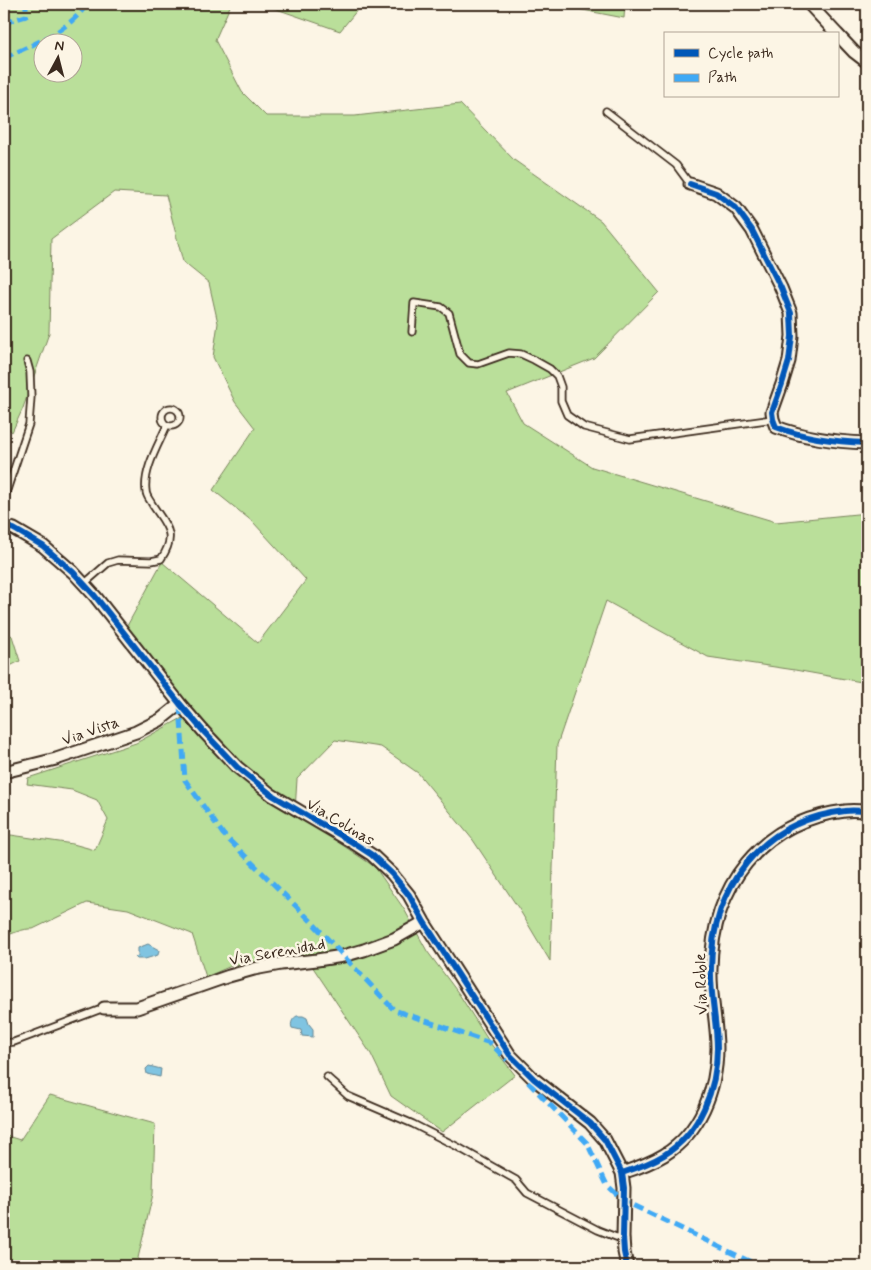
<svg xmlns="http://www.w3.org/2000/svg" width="871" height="1270" font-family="Mynerve,sans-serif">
<rect width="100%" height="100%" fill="#fcf5e5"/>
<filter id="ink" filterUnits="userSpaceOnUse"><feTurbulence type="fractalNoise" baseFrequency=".02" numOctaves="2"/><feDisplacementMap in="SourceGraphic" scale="10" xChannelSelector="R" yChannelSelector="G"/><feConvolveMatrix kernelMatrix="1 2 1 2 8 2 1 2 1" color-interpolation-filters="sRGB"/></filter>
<g filter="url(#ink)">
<path fill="#badf9a" stroke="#7a845c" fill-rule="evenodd" d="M4 4H231L215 40 242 92 266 116H355L460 104 514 160 601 221 659 292 594 358 507 393 523 423 592 467 776 522 867 513V683L795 670 708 657 606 601 557 745 550 961 519 909 473 840 418 773 381 747 335 740 297 779 295 811 335 840 375 867 404 909 427 951 459 994 490 1043 515 1075 442 1132 391 1096 371 1054 306 957 231 966 206 977 192 934 128 909 87 903 33 929C23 928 13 934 4 936V834L73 844 95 850 108 820 97 800 72 790 27 784 28 778 136 743 184 717 164 695 121 637 162 562 258 643 306 580 253 522 213 490 255 428 235 402 213 357 218 323 209 283 183 262 166 195 114 192 51 239 49 333 23 408 12 432 4 425ZM42 42H72V72H42Z
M262 4H362L340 31Z
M552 4H625L624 18Z
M4 628 12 636 20 661 4 669Z
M50 1095 155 1124 153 1194 138 1258 142 1266H4V1135L20 1140Z"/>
<path fill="#80c4e1" stroke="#648693" d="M148 944 159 950 158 955 145 959H137L135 957 138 956V948Z
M297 1016H303L307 1018 309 1024 313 1029V1037L302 1036 301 1030 292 1028C290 1023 293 1018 297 1016Z
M149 1066 161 1069 160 1077 147 1074 146 1069Z"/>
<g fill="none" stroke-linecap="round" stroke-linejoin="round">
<defs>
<path id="service" d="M606 111 676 165 690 184
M412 332 414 303 441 307 449 313 460 354 469 363 478 364 509 353 521 354 534 360 550 369 557 376 561 387V401L567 415 584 427 630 439 773 419
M162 417a9 9 0 1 1 18 0a9 9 0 1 1-18 0Z
M4 499 29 424 31 397 30 372 27 361
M84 584 108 563 118 560 151 561 161 559C178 534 166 526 152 504 150 500 146 496 146 491 143 470 159 444 167 425
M4 1043 14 1042 104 1008
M327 1077 348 1096 413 1124 456 1146 516 1180 527 1193 598 1230 616 1237H623"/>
<path id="minor" d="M809 4 837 34
M837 34 854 52 867 62
M690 184 716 193 736 208 752 230 781 288 791 313 792 336 789 361 782 384 772 412 773 419 776 427C805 438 836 442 867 443
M4 526 14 529 43 546 73 572 95 596 180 704 205 733 237 767 272 795 352 842 372 855 392 874 409 895 424 922 510 1055 534 1079 590 1123 605 1140 622 1173 624 1188 623 1237 624 1252 627 1266
M4 772 56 759 136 732 160 720 180 704
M104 1008H137L229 976 254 969 281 964 317 960 343 956 364 950 394 939 424 922
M622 1173C637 1168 651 1163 664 1155 700 1133 717 1089 717 1048 717 1022 710 995 711 969 712 887 760 821 845 811 852 810 860 811 867 811"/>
</defs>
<use href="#service" stroke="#3b2a1e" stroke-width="9"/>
<use href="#minor" stroke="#3b2a1e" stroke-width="15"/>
<use href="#service" stroke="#fcf5e5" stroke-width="5.5"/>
<use href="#minor" stroke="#fcf5e5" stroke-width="11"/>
<path stroke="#3fa9f5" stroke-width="5" stroke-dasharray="10 5" stroke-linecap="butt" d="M4 23 26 16V4
M4 58C33 44 68 32 87 4
M180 705 185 780 223 834 310 920 394 1010 490 1043 507 1060
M528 1082 587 1143 607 1185 624 1201 759 1266"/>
<defs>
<path id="cycleway" d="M690 184 716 193 736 208 752 230 781 288 791 313 792 336 789 361 782 384 772 412 773 419 776 427C805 438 836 442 867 443
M4 526 14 529 43 546 73 572 95 596 180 704 205 733 237 767 272 795 352 842 372 855 392 874 409 895 424 922 510 1055 534 1079 590 1123 605 1140 622 1173 624 1188 623 1237 624 1252 627 1266
M622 1173C637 1168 651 1163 664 1155 700 1133 717 1089 717 1048 717 1022 710 995 711 969 712 887 760 821 845 811 852 810 860 811 867 811"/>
</defs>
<use href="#cycleway" stroke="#fcf5e5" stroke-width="9"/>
<use href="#cycleway" stroke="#0057b8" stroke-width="6"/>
</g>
</g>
<g text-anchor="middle" stroke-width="5" stroke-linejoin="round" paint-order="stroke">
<g font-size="16" fill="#3b2a1e" stroke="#fcf5e5">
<text transform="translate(90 730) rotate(-19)" y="6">Via Vista</text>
<text transform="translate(341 821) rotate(31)" y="6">Via Colinas</text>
<text transform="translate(277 951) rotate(-10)" y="6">Via Serenidad</text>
<text transform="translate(700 984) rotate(-92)" y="6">Via Roble</text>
</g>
</g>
<rect width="871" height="1270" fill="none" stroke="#fcf5e5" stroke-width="20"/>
<rect x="10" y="10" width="851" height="1250" fill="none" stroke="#3b2a1e" stroke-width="2" filter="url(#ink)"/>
<rect x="664" y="32" width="175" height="65" fill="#fcf5e5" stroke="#afa495"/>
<rect x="674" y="49" width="25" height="8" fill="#0057b8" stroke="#afa495"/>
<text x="708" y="58" font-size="15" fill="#3b2a1e">Cycle path</text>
<rect x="674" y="74" width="25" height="8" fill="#3fa9f5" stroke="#afa495"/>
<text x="708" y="82" font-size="15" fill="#3b2a1e">Path</text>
<g transform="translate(58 58) rotate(7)"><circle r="24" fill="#fcf5e5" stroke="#afa495"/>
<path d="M0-4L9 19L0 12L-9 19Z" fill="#3b2a1e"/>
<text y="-8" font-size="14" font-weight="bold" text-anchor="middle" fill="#3b2a1e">N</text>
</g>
</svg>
